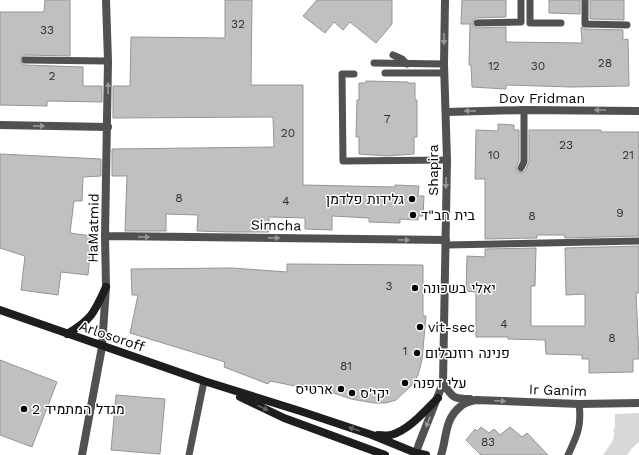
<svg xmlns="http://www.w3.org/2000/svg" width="639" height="455" font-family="'Work Sans',Heebo,sans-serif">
<rect width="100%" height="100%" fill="#fff"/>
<path fill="#d8d8d8" d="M639 413V442L633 447 627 455H603C608 448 617 438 613 430L615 428V414Z"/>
<path fill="#c0c0c0" stroke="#959595" d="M45 0H70V56L25 55 21 58V63L25 65 83 67V86H102V102L47 101V106L0 105V12H44Z
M225 0H252L251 85H303V185L395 187V185L419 186 418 196H424L423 216H418V220L400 219V223L369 222V218L332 216V230L305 229V218L269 217V232H230L197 231 198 215 166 214V231H125L127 176H112V149L274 147 273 117 113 118V86H130L131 37 225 38Z
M317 0H392V24L376 43 350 22 343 30 334 22 325 33 303 16Z
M462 0H506V17L476 18 474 19 472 23 473 26 477 28 506 27V42L582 43 581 27 585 29 623 30V40L628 39 629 86 571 87 506 85V89L472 87 471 65H469L470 24H461Z
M549 0H580V14L549 13Z
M590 0H624V20L590 19Z
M366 81 408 82V83H415V100H417V137H414V154L387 156 359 154V137H356L357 100H359V83H366Z
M498 124 514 125V130H519V161L516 168 517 171 521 173 525 171 529 162V130H601V132H639V236L565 238 564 235H537V238L485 239V179H475L476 130 498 131Z
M0 154 101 159V176L83 177 82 201H74L70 233 92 236 88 275 61 272 58 295 21 290 25 256 0 248Z
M639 246V293H636L639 359H633V372L589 373V359H582V355L546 354 545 340 508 339V337H476V292L466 291 467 256 485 257V249L536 248 535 286H531V326H585V294L566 295 565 248Z
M287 264 423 265V316H426L422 360 418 375 412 385 396 400 386 403H374L351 399 316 387 315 390 270 381 268 384 224 367 225 362 130 333 138 295H132L131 269 232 268 287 272Z
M0 360 57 382 32 447 0 435Z
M116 395 165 399 160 454 111 450Z
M481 427 489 433 494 429 500 435 510 427 522 437 527 433 548 455H481L466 440 475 429 477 431Z"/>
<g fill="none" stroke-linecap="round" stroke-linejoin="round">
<path stroke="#515151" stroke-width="7" d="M530 0V23H561
M585 0V24L627 25
M477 23 521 22V0
M393 55 402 59 407 64
M25 60 108 61
M374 63 444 64
M385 73H444
M354 74H342L343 161 447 160
M521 168 524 162V110
M446 245 639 241
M189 455 204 381
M568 455C577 436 582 426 579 404"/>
<path stroke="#515151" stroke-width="8" d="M446 112 524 110 639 111
M0 125 108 127
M105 236 446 240
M443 383C452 397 453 399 470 399
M82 455 102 347 106 287 105 236 108 61 106 0
M417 455 416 453 419 444 443 383 447 160 444 64 445 0
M441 455C447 438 444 419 461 406 464 403 471 401 476 400L579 404 639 403"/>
<path stroke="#1e1e1e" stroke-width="8" d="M0 310 204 381 300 411 372 435 416 453 426 455
M67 334C92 319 94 313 106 287
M240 397 284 418 385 455
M378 435C382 435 387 436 391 435 409 430 425 411 438 398"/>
</g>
<defs><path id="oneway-solid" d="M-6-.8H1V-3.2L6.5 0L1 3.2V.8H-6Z"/></defs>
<g fill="#979797">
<use href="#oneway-solid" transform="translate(444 39) rotate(91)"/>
<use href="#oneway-solid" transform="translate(108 88) rotate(-90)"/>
<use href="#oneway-solid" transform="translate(600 110) rotate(-180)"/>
<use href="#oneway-solid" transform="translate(470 111) rotate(179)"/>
<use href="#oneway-solid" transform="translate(39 126) rotate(1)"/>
<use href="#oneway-solid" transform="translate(446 183) rotate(91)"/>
<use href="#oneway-solid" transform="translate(144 237) rotate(1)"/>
<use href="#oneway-solid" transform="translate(274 238) rotate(1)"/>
<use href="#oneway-solid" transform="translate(404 240) rotate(1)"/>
<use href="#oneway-solid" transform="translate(500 401) rotate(3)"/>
<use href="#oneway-solid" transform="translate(428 422) rotate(112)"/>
</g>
<g fill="#626262">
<use href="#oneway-solid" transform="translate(263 408) rotate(26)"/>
<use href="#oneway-solid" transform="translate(354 429) rotate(-161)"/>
</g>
<g fill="#000" stroke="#fff" stroke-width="1.5">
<circle cx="412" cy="199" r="4"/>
<circle cx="413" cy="215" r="4"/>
<circle cx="415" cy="288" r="4"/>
<circle cx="420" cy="327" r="4"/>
<circle cx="417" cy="353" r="4"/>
<circle cx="405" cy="383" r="4"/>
<circle cx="341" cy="389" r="4"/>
<circle cx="352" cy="393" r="4"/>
<circle cx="24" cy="409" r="4"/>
</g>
<g text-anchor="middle" stroke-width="3" stroke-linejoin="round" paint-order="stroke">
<g font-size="12" fill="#303030">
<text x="238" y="28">32</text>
<text x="47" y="34">33</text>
<text x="605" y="67">28</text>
<text x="494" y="70">12</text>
<text x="538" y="70">30</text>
<text x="52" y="80">2</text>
<text x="387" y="123">7</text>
<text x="288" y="137">20</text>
<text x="566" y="149">23</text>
<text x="494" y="159">10</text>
<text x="628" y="159">21</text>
<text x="179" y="202">8</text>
<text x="286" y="205">4</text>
<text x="620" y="217">9</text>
<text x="532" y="220">8</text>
<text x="389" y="290">3</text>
<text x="504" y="328">4</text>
<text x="612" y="342">8</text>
<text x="405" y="355">1</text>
<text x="346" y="370">81</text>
<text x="488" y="446">83</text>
</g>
<g font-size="14" fill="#000" stroke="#fff">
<text x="542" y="103">Dov Fridman</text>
<text transform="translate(433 170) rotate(-90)" y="5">Shapira</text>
<text transform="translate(276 225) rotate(1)" y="5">Simcha</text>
<text transform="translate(93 228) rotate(-89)" y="5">HaMatmid</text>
<text transform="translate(112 336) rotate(19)" y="5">Arlosoroff</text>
<text transform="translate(558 390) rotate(2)" y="5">Ir Ganim</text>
</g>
<g font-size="14" fill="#000" stroke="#fff" text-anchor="start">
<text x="404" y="204" text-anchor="end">גלידות פלדמן</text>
<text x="421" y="220">בית חב"ד</text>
<text x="423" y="293">יאלי בשכונה</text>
<text x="428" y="332">vit-sec</text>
<text x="425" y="358">פנינה רוזנבלום</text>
<text x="413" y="388">עלי דפנה</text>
<text x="333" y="394" text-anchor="end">ארטיס</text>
<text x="360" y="398">יקי'ס</text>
<text x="32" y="414">מגדל המתמיד 2</text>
</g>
</g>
</svg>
